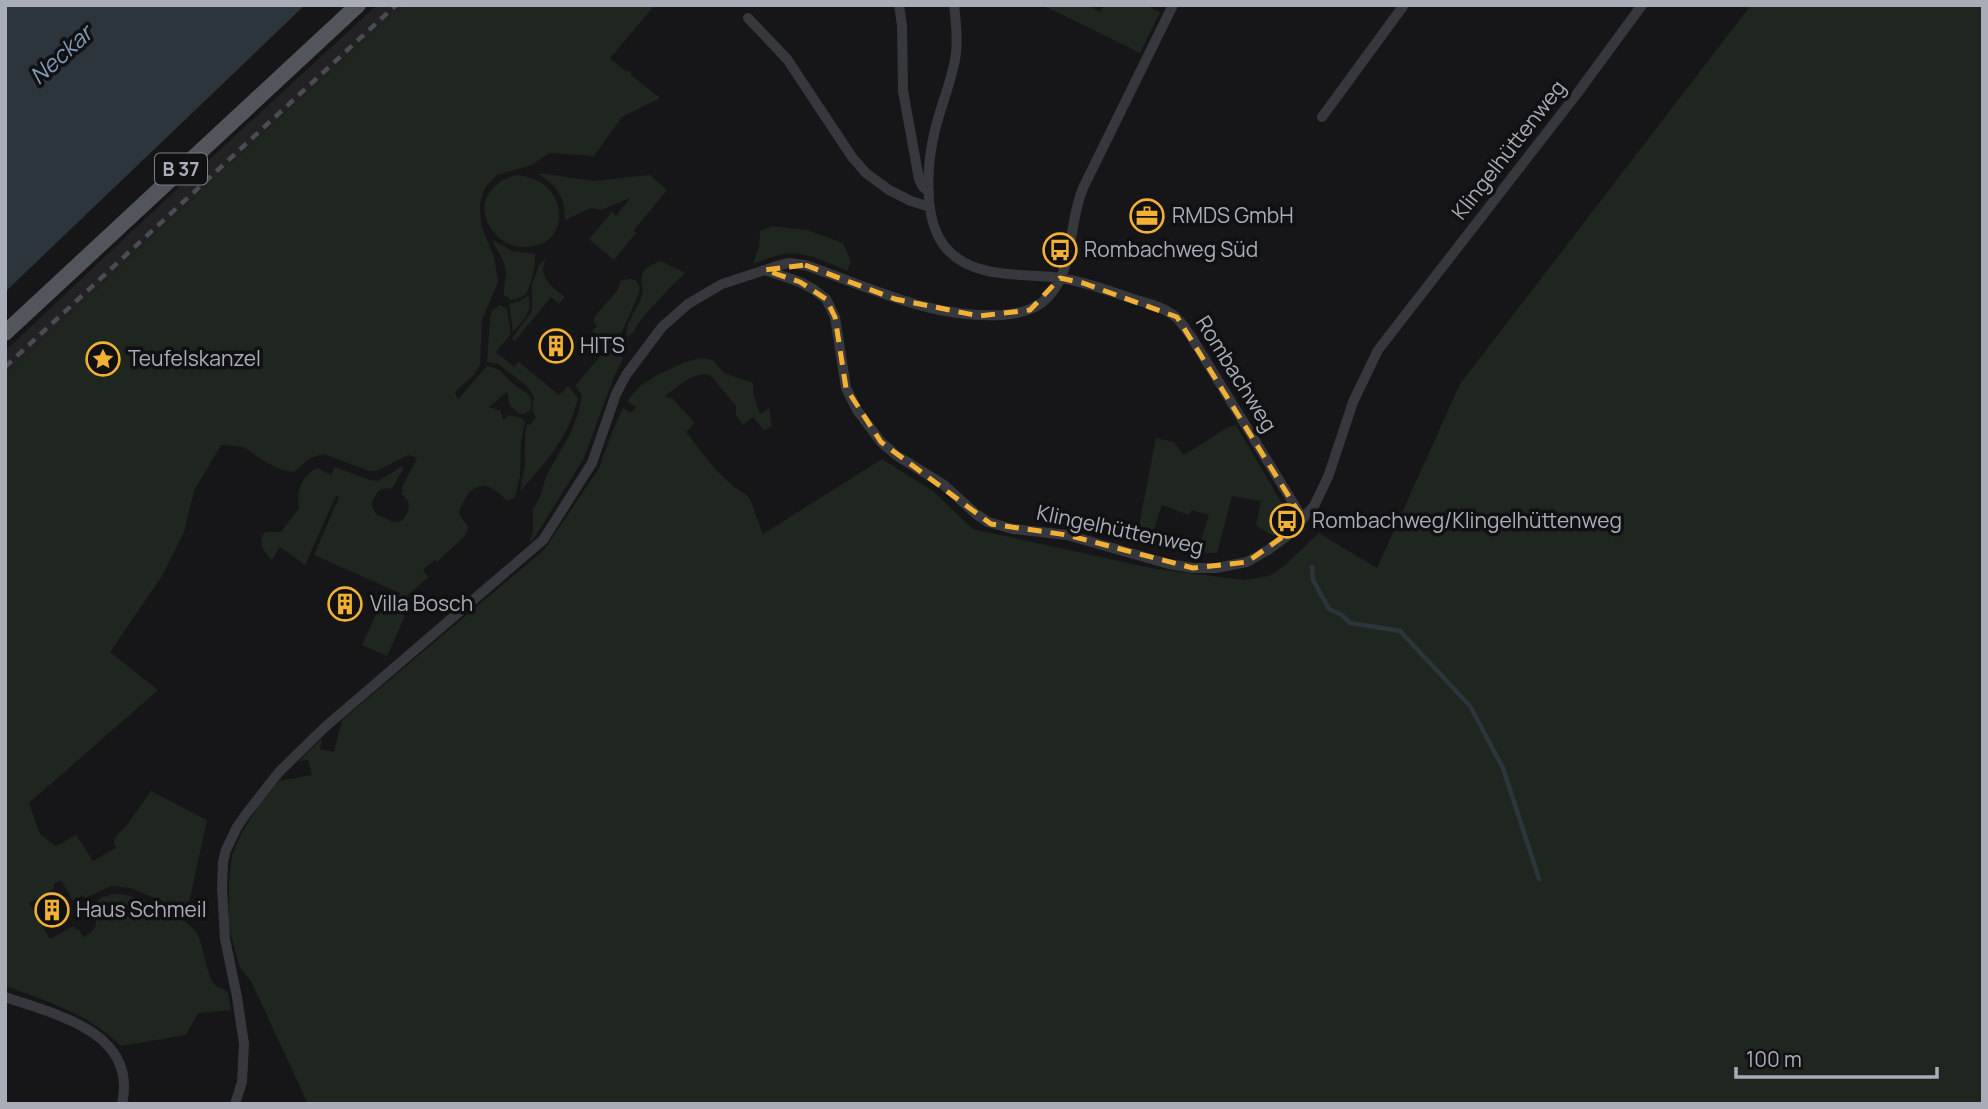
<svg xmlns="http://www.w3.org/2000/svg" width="1988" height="1109" font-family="Manrope,sans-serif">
<rect width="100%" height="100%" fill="#161618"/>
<path fill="#222225" d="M377 5H403L225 168 5 376V351L163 202Z"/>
<path fill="#1e261f" d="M403 5H655L610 58 627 72 631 71V75L660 98 622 117 594 156 549 153 532 165 497 175 485 188 480 204 481 225 494 257 498 282 482 320 480 365 474 375 455 392 458 399 487 366C504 369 503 376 515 385 526 394 535 393 530 412L528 411 525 414H520L510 406 507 392 489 407 501 411 503 420 509 415 521 418 525 422 521 442 520 476 515 497 507 501C486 477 469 483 459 512 460 519 467 522 468 529L465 533 466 535 437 562 435 560 423 570 428 577 407 596 400 613 405 616 387 656 362 645 382 601 394 606 400 593 314 555 339 497 336 496 305 565 280 547 272 560C265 553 256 542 265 532H281L299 508C296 492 301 476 317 468L331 475 335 467 370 480 378 481 401 467H404L392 489 386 488 378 491 371 504 376 514 393 522 401 521C410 513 413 501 401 494L403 490 401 489 417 458 408 455 377 471H369L324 454 310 458 294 472 281 470 262 460 244 447 221 445 194 491 184 532 162 576 110 652 158 690 29 803 40 834 56 846 76 835 93 861 116 848 114 842 116 836 126 826 151 791 207 820 187 912 131 888 111 886 85 898 83 895 73 901 62 882 59 881 54 884V889L29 903 50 939 74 926 76 930 79 929 83 937C99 929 99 922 90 908 95 901 105 895 113 894 132 892 185 915 196 932 204 944 206 974 214 984 217 987 224 989 228 992L231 1010 198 1013 186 1035 121 1046C87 1013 49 1002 5 986V376L225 168Z
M1042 5H1086L1100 12 1104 5 1124 7 1125 5H1145L1160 12 1140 53Z
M1751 5H1983V1104H308L251 981 240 968 229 928V881L232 855 242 832 258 807 279 781 312 775 308 760 299 761 320 740 322 741 320 749 334 752 342 720 544 550 599 468 612 432 623 408 631 413 636 407 627 401 640 386 657 375 685 362 701 358 713 360 724 373 753 383V393L760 414 769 408 772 426 764 431 753 417 743 425 736 415V406L710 375C692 372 678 387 664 397L672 398 695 423 686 432 715 469 733 486 749 497 763 534 882 459 933 491 973 529 1156 569 1244 580 1269 576 1284 566 1319 533 1377 568 1460 384Z
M538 173 594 181 650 175 667 190 634 230 636 233 614 260 589 239 612 212 616 216 630 198 601 210 591 208 565 220C565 195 557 187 538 173Z
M516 175C572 178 574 251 521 247 507 246 497 238 490 227 475 203 492 181 516 175Z
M772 226 807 230 843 243 851 262 847 271C827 262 803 249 780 255 771 257 762 261 753 264L759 247 760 231Z
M492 240 513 251 535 254C536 264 532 284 526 293 523 298 516 299 511 300L504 295C503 287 506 280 506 272 505 260 497 251 492 240Z
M546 258C537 277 551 286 565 297L559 304 551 297 515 341 512 338 532 311V284L539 265Z
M661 261 685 273C670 287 655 303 641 320 636 326 634 334 627 337 624 322 638 310 642 295 644 288 639 280 643 273 646 267 655 263 661 261Z
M631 279C636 281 637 280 639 286 642 296 620 329 618 344 617 348 621 355 623 359L613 379 584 458 535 537 529 543 533 531V510L541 494 546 476 569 436 578 414 582 395 575 386 608 347 607 340 605 342 592 331 597 326 594 322V317L617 291 621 280Z
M528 295C533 313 524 319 513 332L509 304 520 301Z
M500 305 507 309 511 334 496 352 514 367 519 362 559 395 568 386 578 398C570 435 546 463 520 491L525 465V432L527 424 530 425 536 418 532 411 534 397 527 386 498 364 487 362 490 316 492 311Z
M1236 425 1287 512 1285 525 1273 536 1256 525 1261 501 1232 496 1217 553H1197L1209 515 1192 510 1189 515 1162 505 1152 534 1165 540 1161 549 1136 541 1156 438 1174 442 1184 455 1228 427Z"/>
<path fill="#2c353c" d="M5 5H305L5 292Z"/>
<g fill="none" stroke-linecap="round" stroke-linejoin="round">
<path stroke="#2c353c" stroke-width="4.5" d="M1312 567 1313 580 1329 609 1342 615 1350 623 1400 631 1470 706 1503 768 1539 879"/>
<path stroke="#37383d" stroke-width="10" d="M899 5 902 25 903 91 919 179 923 187 929 192
M954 5C956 21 958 37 956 53 953 79 941 104 935 130 927 163 922 220 946 248 973 280 1024 273 1061 278 1086 282 1109 291 1133 299 1146 303 1161 306 1172 314 1181 320 1186 330 1192 338L1303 519
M748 18 787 59 852 157 866 173 889 190 911 201 930 207
M1322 117 1404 5
M765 270 800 282 813 289 826 299 835 317 846 388 857 410 881 442 896 455 944 485 976 514 988 522 1013 529 1067 535 1169 564 1193 568H1216L1247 562 1268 550 1287 536 1314 506 1328 477 1353 402 1378 350 1576 95 1642 5
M5 997C57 1015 138 1032 122 1104
M235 1104 242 1082 244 1044 237 997 225 939 222 888 223 862 226 850 237 827 246 814 279 772 325 727 543 540 592 463 616 394 626 375 662 327 688 304 722 284 780 265 789 263 805 265C870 287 931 319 1002 315 1023 313 1040 309 1053 291 1074 262 1069 221 1083 188L1173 5"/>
<path stroke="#53555c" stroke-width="16" d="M5 333 358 5"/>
<path stroke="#4a4c52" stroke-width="4.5" stroke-dasharray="9 7" stroke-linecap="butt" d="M5 367 396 5"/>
</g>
<path fill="none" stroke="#f2b134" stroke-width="5" stroke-dasharray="14 9" stroke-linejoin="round" d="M805 265 895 299 979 316 1030 310 1060 278 1083 283 1177 317 1303 519 1298 526 1247 562 1193 568 1067 535 991 524 881 442 846 388 835 317 826 299 800 282 765 270Z"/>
<defs>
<symbol id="office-ring" viewBox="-11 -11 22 22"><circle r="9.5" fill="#111113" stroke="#f2b134" stroke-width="1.5"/><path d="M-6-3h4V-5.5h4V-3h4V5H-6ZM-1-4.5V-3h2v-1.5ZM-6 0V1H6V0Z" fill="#f2b134"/></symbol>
<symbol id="bus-ring" viewBox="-11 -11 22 22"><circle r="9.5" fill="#111113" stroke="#f2b134" stroke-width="1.5"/><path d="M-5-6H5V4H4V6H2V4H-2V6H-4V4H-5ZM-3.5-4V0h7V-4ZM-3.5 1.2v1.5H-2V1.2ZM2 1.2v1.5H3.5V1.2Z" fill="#f2b134"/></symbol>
<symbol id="building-ring" viewBox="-11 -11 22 22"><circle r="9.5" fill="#111113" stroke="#f2b134" stroke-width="1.5"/><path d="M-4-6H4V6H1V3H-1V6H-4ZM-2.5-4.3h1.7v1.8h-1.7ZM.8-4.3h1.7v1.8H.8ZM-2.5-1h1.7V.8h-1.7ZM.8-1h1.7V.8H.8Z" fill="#f2b134"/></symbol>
<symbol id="sight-ring" viewBox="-11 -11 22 22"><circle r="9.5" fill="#111113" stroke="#f2b134" stroke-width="1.5"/><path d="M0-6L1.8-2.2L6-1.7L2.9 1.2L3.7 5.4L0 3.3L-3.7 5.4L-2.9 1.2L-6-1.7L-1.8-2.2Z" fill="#f2b134"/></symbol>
</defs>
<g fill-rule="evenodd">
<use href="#office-ring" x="1128" y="197" width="38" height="38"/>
<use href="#bus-ring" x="1041" y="231" width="38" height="38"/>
<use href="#building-ring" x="537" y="327" width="38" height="38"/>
<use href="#sight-ring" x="84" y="340" width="38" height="38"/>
<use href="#bus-ring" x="1268" y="502" width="38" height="38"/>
<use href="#building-ring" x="326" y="585" width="38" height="38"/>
<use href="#building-ring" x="33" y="891" width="38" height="38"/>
</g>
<g text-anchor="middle" stroke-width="7" stroke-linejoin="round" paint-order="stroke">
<rect fill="#111113" stroke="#7b7e86" stroke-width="2" x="155" y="153.5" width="52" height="31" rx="5"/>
<g font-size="19" font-weight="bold" fill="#a8adb8">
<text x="181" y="176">B 37</text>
</g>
<g font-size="21" fill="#a8adb8" stroke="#111113">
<text transform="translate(1509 150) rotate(-52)" y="7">Klingelhüttenweg</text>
<text transform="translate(1236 374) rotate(58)" y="7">Rombachweg</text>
<text transform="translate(1120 530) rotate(12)" y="7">Klingelhüttenweg</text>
</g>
<g font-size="21" fill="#a8adb8" stroke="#111113" text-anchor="start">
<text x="1172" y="223">RMDS GmbH</text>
<text x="1084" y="257">Rombachweg Süd</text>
<text x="580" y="353">HITS</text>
<text x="128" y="366">Teufelskanzel</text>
<text x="1312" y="528">Rombachweg/Klingelhüttenweg</text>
<text x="370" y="611">Villa Bosch</text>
<text x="76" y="917">Haus Schmeil</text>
</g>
<g font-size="23" font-style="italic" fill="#7f9bb3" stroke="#111113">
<text transform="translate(61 55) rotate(-42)" y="8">Neckar</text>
</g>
</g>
<rect width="1988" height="1109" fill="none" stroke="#a8adb8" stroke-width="14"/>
<path d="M1736 1067v10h201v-10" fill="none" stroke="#a8adb8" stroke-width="3.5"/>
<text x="1746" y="1067" font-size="21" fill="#a8adb8" stroke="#111113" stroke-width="5" paint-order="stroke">100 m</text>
</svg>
